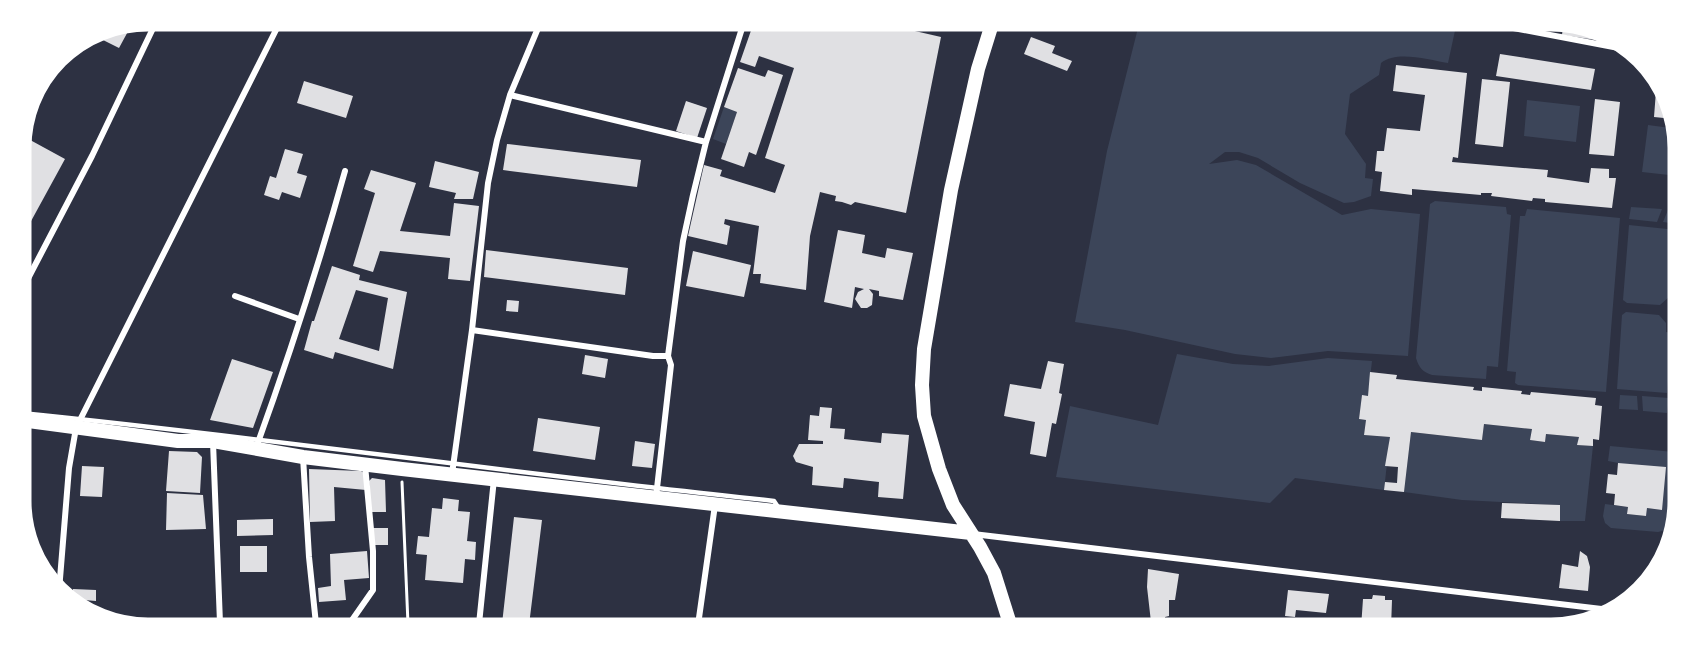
<svg xmlns="http://www.w3.org/2000/svg" width="1699" height="649" font-family="'Open Sans',sans-serif">
<rect width="100%" height="100%" fill="#2d3142"/>
<path fill="#3c4559" d="M1139 24 1456 26 1448 63C1429 60 1397 50 1381 63L1379 75 1350 94 1345 134 1366 164 1365 178 1373 179 1371 196 1354 202 1344 203 1300 183 1258 158 1239 152H1225L1209 164 1237 160 1256 165 1342 215 1371 209 1420 214 1408 356 1328 351 1271 358 1235 354 1125 330 1075 322 1107 151Z
M1527 100 1580 106 1576 142 1524 136Z
M724 107 737 112 726 144 713 139Z
M1648 125 1678 129V176L1642 172Z
M1435 201 1506 207 1507 214 1511 215 1498 367 1487 366 1486 379 1432 375C1423 372 1419 368 1416 358L1430 204Z
M1631 207 1662 209 1657 222 1629 219Z
M1527 209 1620 218 1606 392 1518 385 1515 383 1516 372 1507 371 1520 216H1525Z
M1668 210 1677 211V224L1663 222Z
M1629 225 1677 230 1676 288H1670L1669 297 1660 305 1627 303 1623 300Z
M1626 312 1659 315 1666 323V332L1672 333 1667 393 1617 389 1622 315Z
M1177 354 1233 364 1269 366 1328 358 1372 361 1368 396H1362L1359 419 1366 420 1364 435 1390 437 1384 490 1295 478 1270 503 1056 477 1070 406 1158 425Z
M1620 395 1637 396 1638 410 1619 409Z
M1642 396 1669 398 1667 413 1643 411Z
M1484 424 1532 429 1530 440 1545 442 1546 434 1579 437 1578 445 1593 446 1585 521H1560V505L1462 500 1404 492 1411 432 1482 440Z
M1610 446 1674 452 1673 528 1658 532 1611 528 1605 523 1603 516 1605 504 1628 507 1627 514 1646 516 1647 508 1661 510 1618 463 1608 461Z"/>
<path fill="#e0e0e3" fill-rule="evenodd" d="M754 22 806 23 820 27 822 23H880L941 37 906 213 855 202 851 205 842 202 835 201 836 196 820 192 810 236 806 290 760 283 761 274H753L759 226 725 219 724 224 730 226 727 245 688 236 704 165 722 170 720 176 775 193 785 165 765 158 794 68 759 56 755 67 740 62Z
M129 23 132 24 119 48 95 36 99 29Z
M1563 26H1593L1617 43 1562 35Z
M1031 37 1055 46 1052 53 1072 61 1067 71 1024 54Z
M1500 54 1595 69 1591 90 1496 76Z
M1396 65 1467 73 1458 158 1453 157 1452 162 1548 170 1547 177 1589 183 1591 168 1609 169V178H1616L1612 208 1545 202V199L1533 198 1532 201 1491 196 1492 193H1481V195L1412 189V195L1380 191 1382 172 1375 171 1377 151H1384L1387 128 1420 131 1425 95 1393 91Z
M738 68 765 77 768 70 783 75 756 155 749 152 744 167 721 159 737 112 724 107Z
M1482 79 1510 82 1503 147 1475 144Z
M304 81 353 96 346 118 297 103Z
M1656 91H1662L1674 119 1654 117Z
M1595 99 1620 102 1614 156 1589 154Z
M686 101 707 108 697 138 676 131Z
M21 135 65 159 30 223 20 218Z
M507 144 641 160 637 187 503 170Z
M285 149 303 154 297 173 307 176 300 198 282 192 279 200 264 195 270 176 276 178Z
M435 161 479 172 473 199H454L456 193 429 187Z
M371 170 416 183 400 231 450 236 454 203 479 206 470 281 448 279 450 258 380 251 373 272 353 266 375 193 364 189Z
M838 230 865 235 862 253 885 258 887 248 913 253 903 300 879 296V291L869 289 873 294 872 305 867 308H861L855 299 858 292 864 289 855 287 852 308 824 302Z
M486 250 628 268 625 295 484 277Z
M693 251 751 265 744 297 686 286Z
M332 266 360 275 359 280 407 292 393 369 335 352 333 359 304 350 312 321H314ZM356 290 388 298 379 351 339 339Z
M507 300 519 301 518 312 506 311Z
M585 355 608 359 605 378 582 374Z
M232 359 273 372 253 428 210 420Z
M1048 361 1064 364 1059 393 1062 394 1056 424 1052 423 1046 457 1030 454 1035 422 1004 416 1010 384 1041 389Z
M1370 372 1397 375 1396 379 1474 387 1473 390 1482 391V387L1522 391 1521 394 1530 395 1531 392 1596 398 1595 405 1602 406 1599 440 1593 439V446L1577 445 1579 437 1546 434 1545 442 1530 440 1532 429 1484 424 1482 440 1411 432 1404 492 1384 490 1385 482 1397 483 1398 467 1385 466 1390 437 1364 435 1366 420 1359 419 1362 395 1368 396Z
M820 407 832 408 830 428 845 429 844 439 881 443 882 433 909 435 903 499 878 497 879 482 844 478 843 488 812 485 813 467 796 462 793 456 799 444H823V441L808 440 810 415 819 416Z
M538 418 600 427 595 460 533 451Z
M635 441 655 444 652 468 632 466Z
M169 451 197 452 202 457 200 493 166 491Z
M1618 463 1666 467 1662 510 1647 508 1646 516 1627 514 1628 507 1614 505 1615 494 1606 493 1608 474 1617 475Z
M82 466 104 467 102 497 80 496Z
M309 469 361 471 364 473 366 490 334 487 335 521 310 522Z
M372 478 385 480 386 512H371L369 481Z
M167 493 203 495 206 529 166 530Z
M443 498 459 500 458 511 470 512 467 541 476 542 475 560 465 559 463 583 425 580 427 555 416 554 418 536 429 537 432 508 442 509Z
M1502 503 1560 505V521L1501 518Z
M514 517 542 520 529 625 502 624Z
M273 519V535L237 536V520Z
M373 528H388V545H373Z
M240 546H267V572H240Z
M367 551 369 578 344 580 346 600 319 602 318 588 331 586 330 554Z
M1580 551 1587 556 1590 567 1588 591 1559 588 1562 564 1578 567Z
M1148 569 1179 574 1175 600H1169V616L1165 617V621L1151 622 1147 587Z
M73 589 96 590V601L72 599Z
M1288 590 1329 594 1326 613 1296 610 1295 617 1285 616Z
M1373 595 1385 596V600H1392L1391 628H1361L1363 599H1372Z
M265 619V623H243V620Z"/>
<g fill="none" stroke-linecap="round" stroke-linejoin="round">
<path stroke="#fff" stroke-width="3" d="M402 482 408 624"/>
<path stroke="#fff" stroke-width="4.5" d="M21 413C270 438 517 474 766 500L774 501 778 507"/>
<path stroke="#fff" stroke-width="6" d="M141 21 153 27
M1503 26 1624 49
M510 95 706 142
M30 100 41 80
M21 292 92 156 157 20
M235 296 299 319
M472 330 653 356H668
M213 442 220 623
M256 448C289 357 319 264 345 171
M303 457 309 557 316 624
M452 474 472 330 488 183 497 140 510 95 541 21
M656 497 671 365 668 356 683 241 693 195 706 142 744 22
M973 534 1610 610
M59 591 69 468 76 428 281 20
M100 619 151 623
M348 624 350 623 373 590V551L365 465
M479 624 494 479
M698 625 715 505"/>
<path stroke="#fff" stroke-width="14" d="M992 24 978 69 951 190 924 349 922 385 924 416 939 469 953 505 980 547 994 573 1011 627
M21 420 178 441H213L303 457 402 469 971 533"/>
</g>
<path d="M0 0H1699V649H0ZM148 30H1551A118 118 0 0 1 1669 148V501A118 118 0 0 1 1551 619H148A118 118 0 0 1 30 501V148A118 118 0 0 1 148 30Z" fill="#fff" fill-rule="evenodd"/>
<path fill="none" stroke="#fff" stroke-width="3" d="M148 30H1551A118 118 0 0 1 1669 148V501A118 118 0 0 1 1551 619H148A118 118 0 0 1 30 501V148A118 118 0 0 1 148 30Z"/>
</svg>
